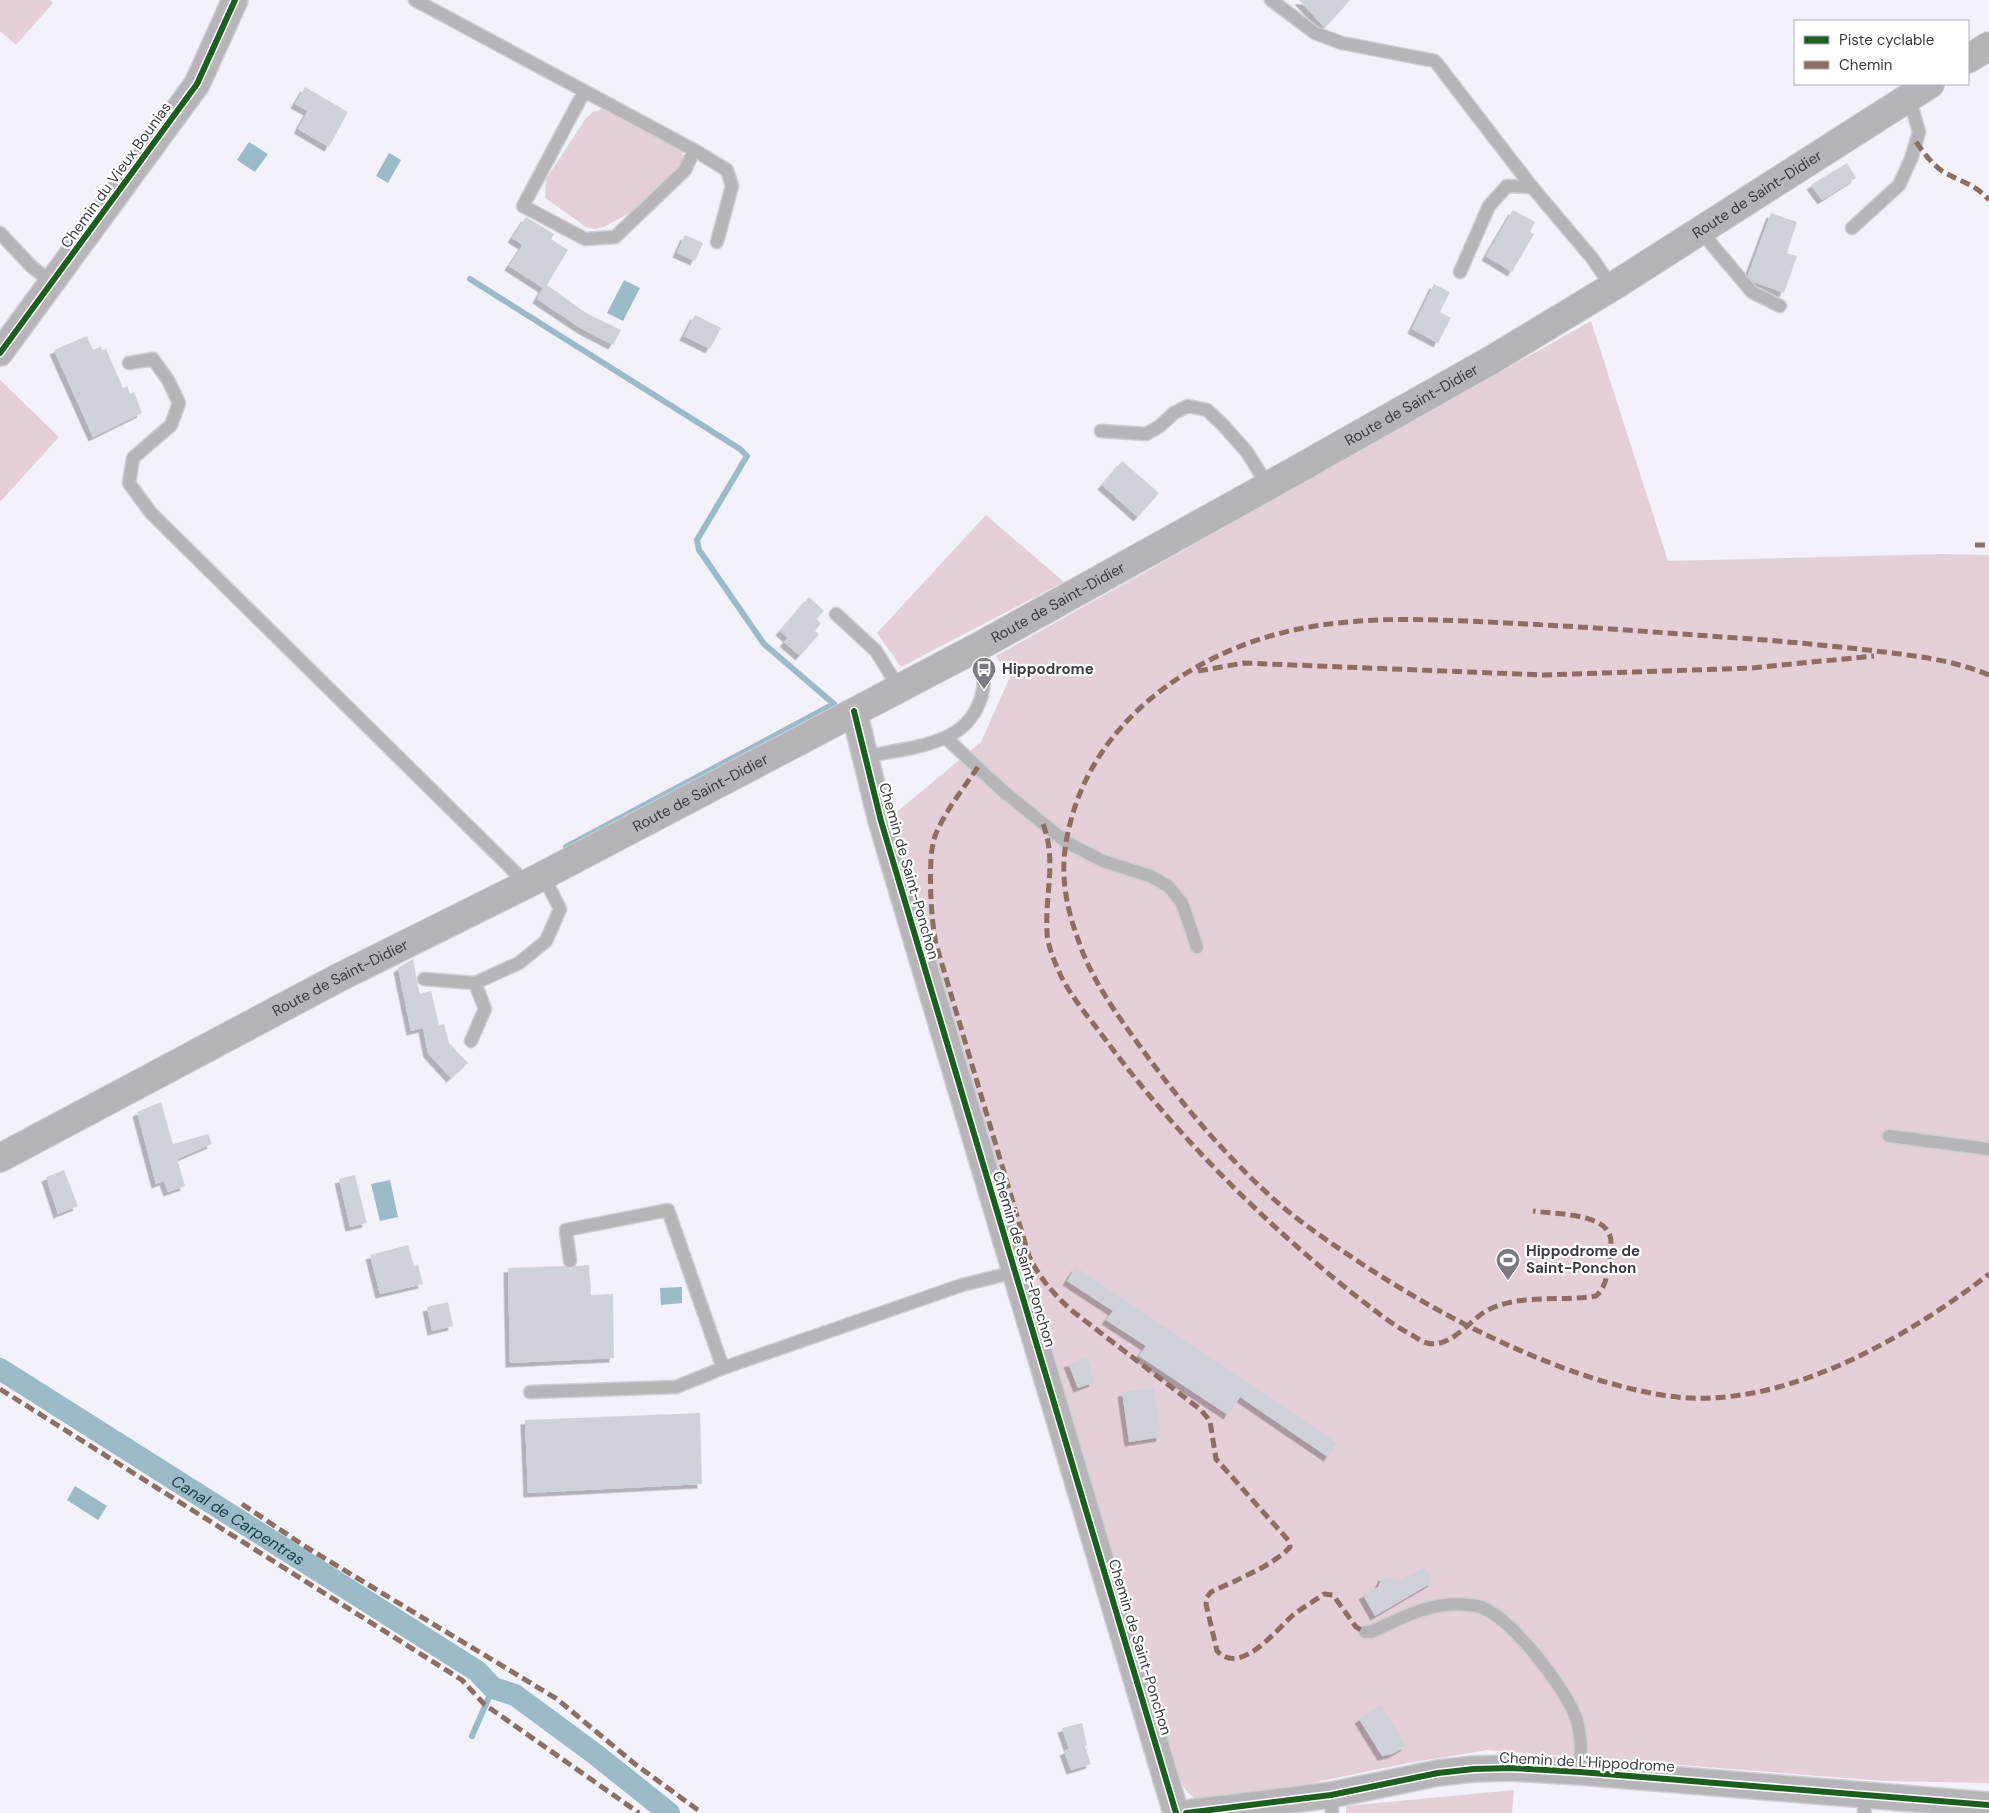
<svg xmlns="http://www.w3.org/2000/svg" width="1989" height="1813" font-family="'DM Sans',sans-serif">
<defs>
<filter id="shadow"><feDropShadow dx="-4.5" dy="4.5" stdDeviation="0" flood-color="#0004"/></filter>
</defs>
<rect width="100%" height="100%" fill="#f3f2fa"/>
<path fill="#e5cfd9" d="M0 0H50L53 3 16 45 0 31Z
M602 109 681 150 683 156 680 168 639 208 604 227 595 229 586 227 545 198 546 179 586 118 593 112Z
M1591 321 1668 561 1941 554 1989 555V1783L1884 1781 1488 1750 1408 1763 1211 1804C1195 1799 1188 1797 1181 1781L886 821 981 742 1010 677 996 656Z
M0 380 59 437 0 502Z
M986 515 1064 582 901 667 877 633Z
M1514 1790 1512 1813H1346V1806Z"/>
<path fill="#9cbbc8" d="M249 142 268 154 255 172 237 160Z
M389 153 401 160 388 183 376 176Z
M624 280 640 288 623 321 607 313Z
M390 1180 398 1217 380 1221 371 1184Z
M682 1287V1303L661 1305 660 1288Z
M75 1486 107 1506 98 1520 67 1500Z"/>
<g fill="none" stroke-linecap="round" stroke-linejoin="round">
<path stroke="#9cbbc8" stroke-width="6" d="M470 279 740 449 747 456 697 540 699 550 764 644 834 704 566 847
M472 1736 493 1688"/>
<path stroke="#9cbbc8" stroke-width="22" id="s1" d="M0 1369 477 1671 493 1688 515 1695 595 1754 669 1813"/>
</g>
<path fill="#d0d2da" filter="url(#shadow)" d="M1299 0H1350L1325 28Z
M305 87 348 112 329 147 298 129 308 111 295 104Z
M1847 163 1856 178 1822 200 1811 185Z
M1513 210 1535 222 1530 232 1534 234 1512 272 1486 256Z
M1771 213 1797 222 1787 253 1797 256 1784 293 1754 282 1748 275Z
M526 217 554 234 551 239 568 250 547 285 586 313 621 330 613 345 582 329 537 299 543 288 509 266 523 245 512 238Z
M685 235 703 243 695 261 677 253Z
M1434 284 1450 292 1440 312 1451 318 1438 343 1412 329Z
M695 315 721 328 710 349 684 336Z
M87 336 93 350 101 346 102 350 106 349 123 388 127 386 130 394 134 392 142 413 93 437 54 350Z
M1122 461 1159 493 1138 517 1102 485Z
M809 597 824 611 816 619 821 623 815 631 819 634 800 656 784 642 788 638 780 631Z
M413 959 417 982 420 994 431 991 439 1025 444 1024 449 1043 468 1063 451 1078 428 1053 423 1028 411 1031 398 968Z
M161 1102 173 1144 208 1134 212 1144 177 1159 185 1186 168 1192 164 1181 156 1184 137 1112Z
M64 1170 78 1206 58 1214 46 1177Z
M355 1175 367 1223 350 1227 339 1179Z
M408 1245 414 1266 418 1265 423 1284 380 1294 370 1255Z
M589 1265 591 1295 613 1294 614 1358 510 1363 508 1268 564 1266 571 1269 576 1266Z
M1076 1267 1337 1443 1328 1457 1240 1397 1228 1415 1139 1356 1146 1346 1106 1320 1113 1311 1067 1281Z
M448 1302 453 1326 432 1331 427 1307Z
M1087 1358 1094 1382 1078 1388 1068 1363Z
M1154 1388 1161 1437 1129 1442 1122 1392Z
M700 1413 702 1484 528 1493 525 1420Z
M1424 1567 1433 1582 1375 1616 1363 1595 1378 1587 1383 1576 1400 1581Z
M1381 1705 1406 1746 1392 1754 1382 1756 1359 1719Z
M1082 1723 1087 1745 1085 1746 1091 1764 1071 1770 1064 1751 1069 1749 1062 1728Z"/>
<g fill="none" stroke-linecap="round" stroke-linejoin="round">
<defs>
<path id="lane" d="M415 0 694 150 685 170 615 237 585 239 523 206 584 92
M1271 0 1315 33 1342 43 1435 61 1532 187 1592 258 1612 287
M694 150 727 170 732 186 717 242
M1852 228 1899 185 1911 159 1919 132 1909 97
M1702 230 1713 246 1752 292 1780 306
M0 233 32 267 53 283
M1460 272 1489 206 1507 186 1532 187
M129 363 153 359 168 380 179 403 171 425 133 458 129 483 151 513 527 884
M1101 431 1146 434 1160 426 1174 413 1188 406 1207 410 1223 425 1247 452 1268 486
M836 614 876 651 899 688
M946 738 1003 791 1066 842 1103 861 1150 876 1168 886 1182 903 1197 947
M864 757C890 751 919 749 944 738 980 723 994 682 976 648
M424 979 475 983
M471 1041 485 1009 475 983 519 963 546 941 560 909 543 875
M1889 1136 1989 1149
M570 1261 566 1230 668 1210 723 1368
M530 1392 676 1387 723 1368 962 1285 1015 1272
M1365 1632H1371C1408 1615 1435 1599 1477 1606 1507 1611 1567 1690 1576 1718 1582 1736 1581 1754 1580 1772
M1331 1795 1332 1813
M1864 1813 1867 1795"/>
<path id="street" d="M0 353 197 84 235 0
M854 711 881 821 1176 1813
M1186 1813 1331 1795 1438 1773 1474 1769 1511 1768 1580 1772 1989 1805"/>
<g id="secondary">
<path d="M1968 59 1989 46"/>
<path id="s2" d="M0 1158 338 978 527 884 976 648 1268 486 1493 359 1612 287 1930 84"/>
</g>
</defs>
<use href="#lane" stroke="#cfced5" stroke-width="15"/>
<use href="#street" stroke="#cfced5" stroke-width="28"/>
<use href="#secondary" stroke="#cfced5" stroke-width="30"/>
<use href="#lane" stroke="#b7b5b9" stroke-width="12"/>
<use href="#street" stroke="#b7b5b9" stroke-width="25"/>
<use href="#secondary" stroke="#b7b4b9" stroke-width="28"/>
<path stroke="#8d6e63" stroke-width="5" stroke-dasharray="10 5" stroke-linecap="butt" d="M1916 142C1924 153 1931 163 1942 171 1960 182 1974 183 1989 200
M1975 545H1989
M1198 671 1244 663 1544 675 1751 668 1874 656
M1989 675C1951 659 1909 655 1867 650 1834 646 1800 643 1766 640 1679 634 1593 627 1506 623 1427 619 1347 614 1270 636 1179 663 1096 726 1071 820 1066 838 1063 857 1064 876 1065 898 1071 921 1079 942 1092 981 1118 1016 1142 1049 1181 1103 1226 1157 1277 1202 1302 1224 1331 1243 1359 1262 1435 1312 1515 1354 1602 1381 1631 1389 1661 1397 1691 1398 1796 1402 1909 1336 1989 1274
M978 767C963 789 945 811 935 836 927 857 931 921 936 944L1029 1256C1040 1279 1052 1292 1071 1310L1201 1410 1210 1421 1216 1459 1289 1541 1290 1547C1273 1566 1234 1581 1211 1592L1207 1597 1206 1604 1217 1651C1241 1676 1275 1631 1292 1616 1302 1608 1314 1601 1324 1594L1333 1595 1356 1627 1365 1632
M1043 824C1057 860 1045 893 1047 931 1047 945 1055 963 1061 976 1073 1000 1092 1021 1108 1043 1177 1136 1265 1224 1356 1296 1374 1310 1391 1324 1412 1335 1417 1338 1422 1342 1427 1343 1450 1349 1469 1321 1486 1311 1519 1293 1561 1302 1596 1296 1607 1286 1607 1274 1609 1260 1610 1252 1613 1241 1609 1233 1599 1213 1553 1214 1533 1211
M0 1389 462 1680 484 1704 639 1813
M242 1504 306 1547 557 1699 635 1764 702 1813"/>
<defs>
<path id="cycleway" d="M0 353 197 84 235 0
M854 711 881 821 1176 1813
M1186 1813 1331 1795 1438 1773 1474 1769 1511 1768 1580 1772 1989 1805"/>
</defs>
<use href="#cycleway" stroke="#fefefe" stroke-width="9"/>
<use href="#cycleway" stroke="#1b5e20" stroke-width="6"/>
</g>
<defs>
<symbol id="bus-pin" viewBox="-11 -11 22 30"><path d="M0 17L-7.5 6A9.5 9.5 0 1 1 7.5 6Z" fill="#7c7b84" stroke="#fefefe"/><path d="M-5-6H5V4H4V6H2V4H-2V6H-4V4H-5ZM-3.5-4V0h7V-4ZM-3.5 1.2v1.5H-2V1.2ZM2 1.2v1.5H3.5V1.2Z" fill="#fff"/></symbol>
<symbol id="stadium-pin" viewBox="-11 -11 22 30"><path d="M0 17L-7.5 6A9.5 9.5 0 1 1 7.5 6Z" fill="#7c7b84" stroke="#fefefe"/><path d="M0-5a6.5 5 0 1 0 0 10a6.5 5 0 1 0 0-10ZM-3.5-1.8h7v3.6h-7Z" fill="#fff"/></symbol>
</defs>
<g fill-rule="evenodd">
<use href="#bus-pin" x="970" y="655" width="28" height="38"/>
<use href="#stadium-pin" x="1494" y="1246" width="28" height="38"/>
</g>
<g text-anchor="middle" stroke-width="4.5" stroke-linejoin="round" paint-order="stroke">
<g font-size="15" fill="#3c3b45" stroke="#fefefe">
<text transform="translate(116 175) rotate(-54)" y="5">Chemin du Vieux Bounias</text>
<text dy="5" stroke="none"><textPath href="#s2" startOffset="2005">Route de Saint-Didier</textPath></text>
<text dy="5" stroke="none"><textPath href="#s2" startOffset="1600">Route de Saint-Didier</textPath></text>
<text dy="5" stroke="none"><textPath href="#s2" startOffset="1195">Route de Saint-Didier</textPath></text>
<text dy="5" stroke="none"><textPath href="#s2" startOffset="790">Route de Saint-Didier</textPath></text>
<text transform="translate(909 871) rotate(74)" y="5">Chemin de Saint-Ponchon</text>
<text dy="5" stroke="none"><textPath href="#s2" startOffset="385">Route de Saint-Didier</textPath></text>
<text transform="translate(1024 1259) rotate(73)" y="5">Chemin de Saint-Ponchon</text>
<text transform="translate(1140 1647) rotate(73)" y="5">Chemin de Saint-Ponchon</text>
<text transform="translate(1587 1762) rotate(3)" y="5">Chemin de L'Hippodrome</text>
</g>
<g font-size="15" font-weight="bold" fill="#3c3b45" stroke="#fefefe" text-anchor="start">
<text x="1002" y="674">Hippodrome</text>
<text x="1526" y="1256">Hippodrome de<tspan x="1526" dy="17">Saint-Ponchon</tspan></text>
</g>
<g font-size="16" font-style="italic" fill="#19424e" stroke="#fefefe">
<text dy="6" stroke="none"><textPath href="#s1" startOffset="282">Canal de Carpentras</textPath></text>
</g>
</g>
<rect x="1794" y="20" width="175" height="65" fill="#fefefe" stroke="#b0b0b4"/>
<rect x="1804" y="36" width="25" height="8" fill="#1b5e20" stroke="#b0b0b4"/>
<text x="1839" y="45" font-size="15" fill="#3c3b45">Piste cyclable</text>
<rect x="1804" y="61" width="25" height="8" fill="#8d6e63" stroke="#b0b0b4"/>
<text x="1839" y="70" font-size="15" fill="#3c3b45">Chemin</text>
</svg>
